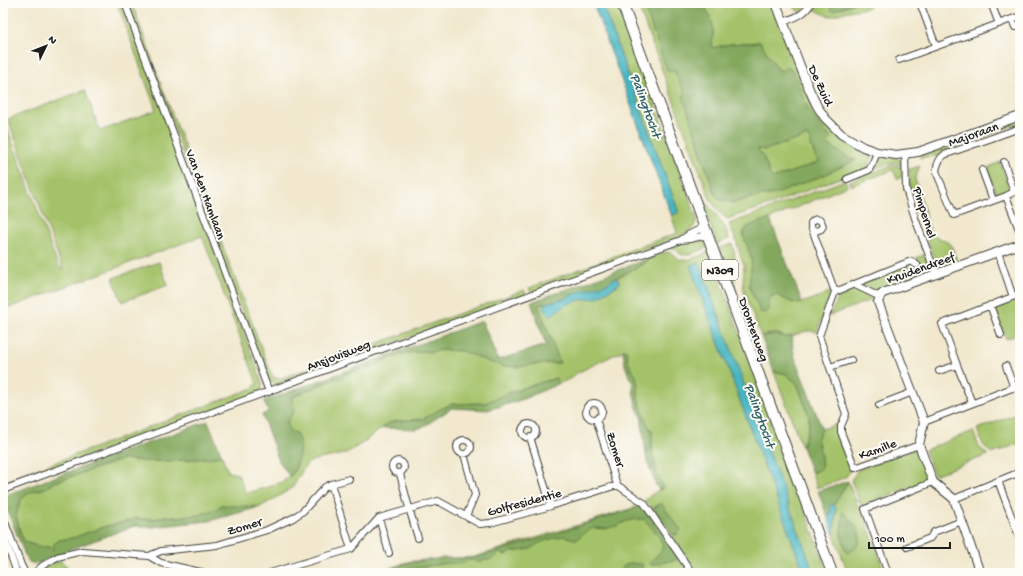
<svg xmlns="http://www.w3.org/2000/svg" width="1023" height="576" font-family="'Gochi Hand',sans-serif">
<rect width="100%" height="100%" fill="#fdfcf7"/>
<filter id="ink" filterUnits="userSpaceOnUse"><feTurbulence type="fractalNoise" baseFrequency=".025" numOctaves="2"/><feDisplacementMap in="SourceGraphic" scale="8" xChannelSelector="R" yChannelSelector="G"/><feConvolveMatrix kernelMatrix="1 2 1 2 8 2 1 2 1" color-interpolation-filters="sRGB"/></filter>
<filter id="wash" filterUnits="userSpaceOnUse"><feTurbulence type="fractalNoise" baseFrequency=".012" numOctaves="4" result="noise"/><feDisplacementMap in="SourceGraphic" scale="16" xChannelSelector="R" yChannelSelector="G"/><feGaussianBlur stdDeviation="0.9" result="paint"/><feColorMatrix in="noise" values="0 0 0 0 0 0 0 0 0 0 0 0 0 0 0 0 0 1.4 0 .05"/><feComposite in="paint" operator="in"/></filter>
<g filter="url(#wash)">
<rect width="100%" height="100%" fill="#f1e8ce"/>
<path fill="#a4c269" stroke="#606f42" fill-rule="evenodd" d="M117 3H123L263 385 260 391 256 394 3 487V482L253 388 257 383 202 236 3 310V117L58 266 63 270 8 119 85 90 100 131 156 110Z
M127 3H132L165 95 271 373 273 377 279 379 524 290 526 294 280 385C273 384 270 382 266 376Z
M602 3H618L697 219C694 232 684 234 673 239L531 293 529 288 677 233 671 214 673 215 678 210Z
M637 3H643L667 69 675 72 685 93 703 160 716 196 721 200 734 203 824 175 856 160 845 156 826 143 831 138 809 112 793 71 788 68 782 71 777 68 760 42 730 44 711 48C713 40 715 30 712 22 710 15 705 10 705 3H770L816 114C833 133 847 149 874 153L867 169 834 180 775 203 727 219 718 211 710 199Z
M789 3H808L803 10 799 12Z
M815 3H828L832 11 855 3H874C866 11 855 9 845 12 840 13 835 16 830 16 824 15 818 11 812 8Z
M1020 118V123L945 151 939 156H931L920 158 922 153Z
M808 136 815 156 819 162 772 179 762 154 760 153 757 149 765 150Z
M878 156 896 158 901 160 902 162 903 165C890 161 885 165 872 169Z
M1000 162 1010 191 997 196 987 168Z
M892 165 902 167V177L897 179 893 170 850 186V181Z
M920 166 915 178 931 234 951 244 958 263 943 269 936 263 916 210 910 188 909 169 914 168Z
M845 180 847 186 770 219 747 227 743 234C746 243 753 254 751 264L769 310C769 306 767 297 773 296 780 293 789 303 796 303 805 304 824 294 832 291L817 332C806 328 797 336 786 337 782 337 781 334 777 334 772 333 766 335 761 336L744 292 743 281 744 264 742 261 736 240 729 224Z
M699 194C709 208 726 221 729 239L717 244Z
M695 239C701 239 706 241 708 247L692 254 685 255 680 254 675 249 669 247Z
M732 244C738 259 733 276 735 293L719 248Z
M666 252 671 253 680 260H688L710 252 828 573H814L699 262 690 266 804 573H697L672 535 677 534 661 503 653 509 645 501C650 494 656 492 663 488L662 484 657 473 652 453V431L647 424 638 398V386L636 376 629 364 626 349 577 373 572 378 558 384 556 378 511 392 485 403 452 404 441 409 423 419 397 421 389 423 361 444 348 452 340 455 314 460 308 463 304 468 293 487 276 498 260 507 248 506 234 507 222 505 216 509 199 515 175 517 165 516 154 519H145L136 518 129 521 103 527 73 538 59 540 53 550 49 547H41L30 544 24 541 20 532 16 516 18 508 22 497 31 492 45 488 55 482 124 459C156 464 190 460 222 456L228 472 238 474 246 493C262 488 289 485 296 468 299 460 299 451 300 443L289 431 287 422 294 411 291 398 345 374 364 368H372L382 361 403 354 423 351 431 352 443 350 461 351 475 356 489 362 518 367 536 364 560 363 538 305 545 303 544 305 550 316 558 310 567 304 580 300 596 298 619 284V280L616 278 643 264 654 256Z
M926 254 930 264 929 274 879 293 859 284 908 265 914 267 919 264 916 258Z
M159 262 168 285 122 302 113 278Z
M851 287 876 298 829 316 842 291Z
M1020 298V334L1006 339 994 308Z
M774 372 784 373 797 383 809 416V426L802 447Z
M1020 413V443L992 454 983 445 977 429Z
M840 423C837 437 845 450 850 464L853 466 846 477 817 488 812 473 822 468 819 446 817 439 822 429Z
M973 431 979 447 988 455 934 475 925 450Z
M914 449 919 454 927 478 923 483 869 503 865 506 861 505 851 480 858 470Z
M848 481 858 506 861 509 863 512 885 573H848L834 535 836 512 834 505ZM843 513 847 553 845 547 841 534Z
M643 505 687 565 677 573H376L410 561 474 557Z
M60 560 62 563 66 565 70 573H44V570L49 565 55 561 57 562Z"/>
<path fill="#83a85d" stroke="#50623c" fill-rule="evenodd" d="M643 3H705C705 10 710 15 712 22 715 31 712 40 712 48L730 44 760 42 777 68 782 71H783L785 68H788L793 71 809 112 831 138 827 143 845 156 856 160 824 175 776 194 749 198 734 203 721 200 716 196 703 160 697 138 683 97 685 93 675 72 667 70ZM808 136 815 156 819 162 772 179 762 154 760 153 758 149 765 150Z
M839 3H855L832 11 830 6Z
M770 219 802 302C801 303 796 303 795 303 782 301 768 283 769 310 767 313 764 313 760 312L749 286 752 260 743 234C746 224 760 222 770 219Z
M654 256C641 266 627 273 613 279 610 280 609 283 606 284 595 288 583 290 573 294 570 295 568 298 565 299 557 302 547 302 538 305L560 363 536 364 518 367 502 366 489 362 475 356 461 351 443 350 431 352 423 351 403 354 382 361 372 368H364L345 374 342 379 335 378 291 397C296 410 294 411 287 422L289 431 296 433 300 443 299 456 295 469 290 477 279 461 262 415 268 412 264 401 482 321 498 360 546 345 531 302 587 282Z
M778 334 784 337 792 336 793 350 796 361 822 429 817 439 821 456 822 468 812 473 802 447 809 426V416L797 383 784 373 774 372 761 336Z
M626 349 629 364 636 376 638 386V398L647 424 652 431V453L657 473 662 484 663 488 659 490 656 485 647 461 641 416 637 408 633 391V383L629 376 625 365 623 351Z
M556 378 558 384 521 400 488 410 452 408 423 427 416 429 382 428 389 423 397 421 423 419 441 409 452 404 485 403 511 392Z
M208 421 222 456C190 460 156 464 124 459L55 482 45 488 31 492 22 498 18 508 16 516 20 532 24 541 30 544 41 547H49L53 550 54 544 59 540 73 538 103 527 129 521 136 518 145 519H154L166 516 175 517 199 515 216 509 222 505C235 507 247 506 260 507L209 521 152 527 134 526 66 551 36 564 29 562 26 558 3 499C8 492 22 490 30 486Z
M848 481 834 505 832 504 829 518H828L818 491Z
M661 503 681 530 677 534 672 535 653 509Z
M641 506 658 528 679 559 651 565 650 562 661 551 663 545 658 535 644 519C635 519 625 520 618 526L611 527 607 529 593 528 584 533 578 539H574L563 536 547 540 537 544 531 549 512 552 505 555 500 553 490 560H484L479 562 470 560 459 564 447 563 437 565 406 569 397 573H385L403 564 422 561 443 558H475L549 536Z
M843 512C856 524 871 543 847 553L841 534Z
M630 563 642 564 643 567 633 573H617L625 565Z"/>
<path fill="#47b5c1" stroke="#32686e" d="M593 3H602L678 210V213L673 215 671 214Z
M699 262 700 265 814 573H804L690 266Z
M616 278 620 282 619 284 596 298 580 300 567 304 558 310 550 316C547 312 543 308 545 303L566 299 571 295 581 291 593 288 608 283 611 280Z
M832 504 834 505 836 508 834 535 828 518H829L831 512 830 506Z"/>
</g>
<g filter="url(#ink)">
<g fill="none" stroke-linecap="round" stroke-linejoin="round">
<defs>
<path id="minor" d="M125 3 269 392
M920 3 936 46
M991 3 999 24
M1012 19 1015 27 1020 26
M783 22C794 18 806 14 811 3
M899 60 1020 16
M1020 128 944 155C940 158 937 165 936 171L954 215 1006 196 1020 189
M905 154 906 189 915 218 936 274
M1004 162 1014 192
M982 170 993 200
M847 179 869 170 874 160 877 152
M1006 196 1020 232
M812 229 816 231 821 229 823 226 821 221C817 218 814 219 811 223V226L835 292
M682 239 688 235 704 227
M998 252 1013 297
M917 265 911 261 835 292 819 336 846 414 841 426V432L855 468 919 445
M853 284 880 297
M990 305 1001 335
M1006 366 1014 388
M830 367 851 360
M939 371 957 365
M972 403 957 365 942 324 1020 294
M586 411a8 8 0 1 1 16 0a8 8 0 1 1-16 0Z
M879 405 913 392
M596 419 617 485
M924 422 1020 385
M522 431a7 7 0 1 1 14 0a7 7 0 1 1-14 0Z
M530 437 551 506
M457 447a7 7 0 1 1 14 0a7 7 0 1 1-14 0Z
M464 454 475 495 466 516
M392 467a6 6 0 1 1 12 0a6 6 0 1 1-12 0Z
M400 474 409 508 418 538
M998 481 1020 539
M331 484 351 549
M3 490 363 356 681 240 690 239 707 235
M954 499 1020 472
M3 517 21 565 24 571
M379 518 389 553
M3 534 17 573
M907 547 930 538 934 532 962 521
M149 556 161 551 217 545 267 530 293 518 303 511 325 487 331 484 349 479
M35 573 42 566 57 557 82 551 149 556 161 563 205 573
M270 573 351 549 379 518 438 501 480 524 490 523 551 506 617 485 644 503 692 573
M888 573 865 509 933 482"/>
<path id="tertiary" d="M776 3 809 89 817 106 825 118 841 134 863 147 877 152 896 155 918 152 1020 116
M980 573 954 499 933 482 919 445 924 422 878 302 881 295 883 293 1020 244"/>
<path id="primary" d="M622 3 832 573"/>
</defs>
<use href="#minor" stroke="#3c3b37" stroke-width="8"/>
<use href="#tertiary" stroke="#3c3b37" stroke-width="10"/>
<use href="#primary" stroke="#3c3b37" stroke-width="12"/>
<use href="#minor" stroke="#fff" stroke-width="6"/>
<use href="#tertiary" stroke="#fff" stroke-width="8"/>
<use href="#primary" stroke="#fff" stroke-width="10"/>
</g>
</g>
<g text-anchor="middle" stroke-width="4" stroke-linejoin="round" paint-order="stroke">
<rect fill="#fdfcf7" stroke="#605f5e" stroke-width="1" x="702" y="260" width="36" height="20" rx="3"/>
<g font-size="12" font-weight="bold" fill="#1c1c1c">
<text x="720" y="274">N309</text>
</g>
<g font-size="13" fill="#1c1c1c" stroke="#fdfcf7">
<text transform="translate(822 85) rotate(65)" y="5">De Zuid</text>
<text transform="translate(973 133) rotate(-19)" y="5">Majoraan</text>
<text transform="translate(207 194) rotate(70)" y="5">Van den Hamlaan</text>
<text transform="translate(926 212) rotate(73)" y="5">Pimpernel</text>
<text transform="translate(920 267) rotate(-20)" y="5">Kruidendreef</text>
<text transform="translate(755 329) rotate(70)" y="5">Dronterweg</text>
<text transform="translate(338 354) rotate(-21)" y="5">Ansjovisweg</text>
<text transform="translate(877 448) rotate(-20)" y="5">Kamille</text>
<text transform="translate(617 449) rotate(72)" y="5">Zomer</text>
<text transform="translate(524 501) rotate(-15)" y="5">Golfresidentie</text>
<text transform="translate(244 525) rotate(-17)" y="5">Zomer</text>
</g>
<g font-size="14" font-style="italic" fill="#2f6166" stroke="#fdfcf7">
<text transform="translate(647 105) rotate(70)" y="5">Palingtocht</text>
<text transform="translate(761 415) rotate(70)" y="5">Palingtocht</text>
</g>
</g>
<rect width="1023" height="576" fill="none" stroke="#fdfcf7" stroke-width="16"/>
<g transform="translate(46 46) rotate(47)" stroke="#fdfcf7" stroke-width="3" paint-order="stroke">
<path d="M0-3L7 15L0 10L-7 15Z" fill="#1c1c1c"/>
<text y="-6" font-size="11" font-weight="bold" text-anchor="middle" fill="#1c1c1c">N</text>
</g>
<path d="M869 542v6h81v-6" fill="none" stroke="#1c1c1c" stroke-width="2"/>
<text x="875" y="542" font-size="12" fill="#1c1c1c" stroke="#fdfcf7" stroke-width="3" paint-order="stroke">100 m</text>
</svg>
